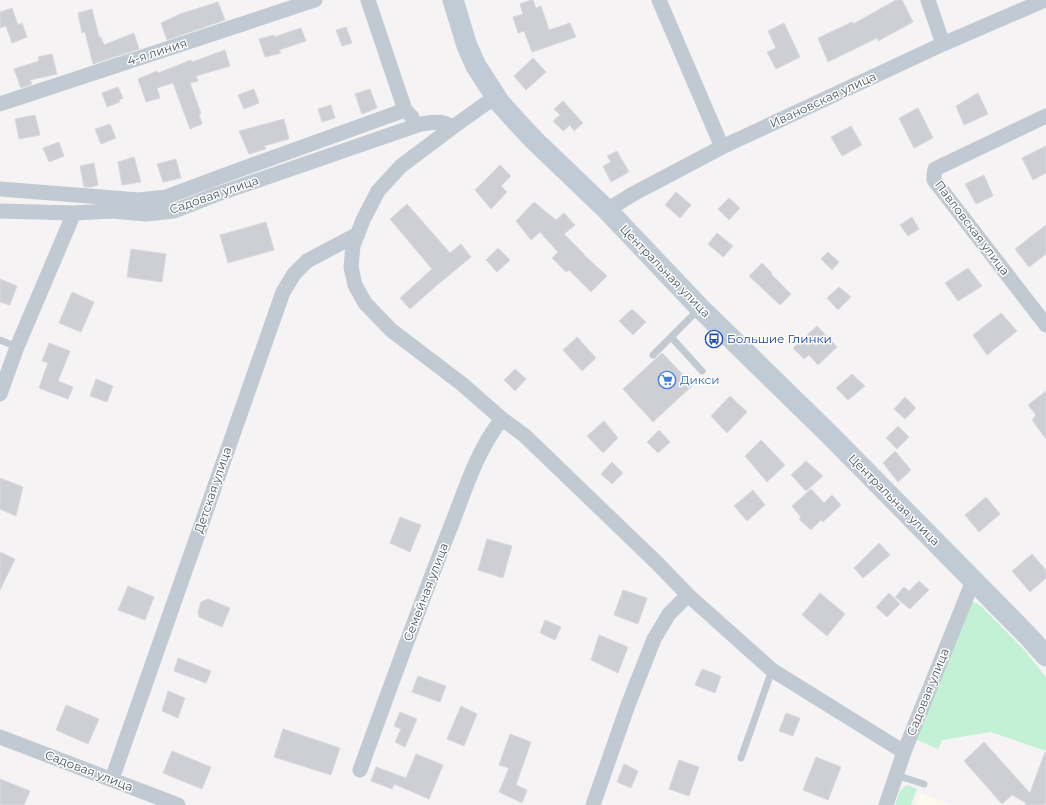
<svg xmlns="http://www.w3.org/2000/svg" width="1046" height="805" font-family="Montserrat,sans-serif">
<rect width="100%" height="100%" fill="#f5f3f3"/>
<path fill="#fdf9ef" d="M920 793 952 805H916Z"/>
<path fill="#c3f1d5" d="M970 601 976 603 982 607 1025 651 1046 677V751L991 732 942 740 938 749 917 740Z
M908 785 917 789 911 805H895C898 797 899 788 908 785Z"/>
<path fill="#cdcfd5" stroke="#d7d9de" d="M531 0H533L536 8 541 6 549 30 570 23 576 37 532 52 524 31 518 33 513 17 523 14 520 4Z
M896 0H902L913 22 878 41 877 38 828 62 818 38 852 22 853 24Z
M218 2 225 20 167 40 161 23 180 14Z
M12 8 18 25 22 23 27 37 12 43 6 26 0 28V12Z
M92 9 99 37H101L104 45 134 33 139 49 93 64 85 32 82 33 78 13Z
M784 23 800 57 776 69 767 52 776 48 768 31Z
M346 27 352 43 342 46 336 30Z
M301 28 306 41 279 50 281 53 265 57 259 39 274 35V37Z
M225 50 230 66 196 76 198 81 190 83 201 113 199 114 202 124 190 129 173 83 157 88 160 98 146 102 138 79 157 71 158 73 191 60 192 62Z
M52 54 57 74 30 80 32 84 21 88 14 69 39 61 38 57Z
M533 58 546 72 526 90 514 76Z
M118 87 123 98 119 100 120 102 107 107 102 93Z
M254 89 259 103 244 109 238 95Z
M370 89 377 108 362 114 355 94Z
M978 93 988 114 964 125 956 106Z
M563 101 583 123 574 131 570 125 563 131 553 121 560 115 554 109Z
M331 105 335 118 322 122 318 109Z
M918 108 933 138 914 148 899 118Z
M35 115 40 135 19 139 15 119Z
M284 119 289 139 264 146 266 149 249 154 239 131Z
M110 124 116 138 101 144 95 129Z
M851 126 862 145 842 156 831 137Z
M59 142 64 156 49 162 43 148Z
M1046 146V173L1033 180 1022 158Z
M617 151 629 172 611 182 603 166 611 162 607 156Z
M134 157 141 182 122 185 118 162Z
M176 159 181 178 163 182 157 164Z
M94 163 98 185 92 187H84L80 166Z
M500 165 511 176 501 186 507 192 491 209 475 190Z
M984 175 993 196 976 204 965 184Z
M676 192 691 205 680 218 665 205Z
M729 198 740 208 729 220 718 209Z
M534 202 556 220 564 213 575 225 564 234 584 254V255L607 276 591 292 569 270 566 272 552 258 558 252 540 232 531 240 516 221Z
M407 204 450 253 461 244 471 257 436 286 410 309 400 298 432 269 390 219Z
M912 217 919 229 908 236 900 225Z
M266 222 274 250 228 263 220 235Z
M1046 225V254L1029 267 1015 249Z
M717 233 733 246 723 257 708 244Z
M498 248 510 260 497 272 486 260Z
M131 249 166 254 162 282 127 277Z
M828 252 839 262 832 270 821 259Z
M762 263 772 273 771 274 791 294 780 305 749 276Z
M968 268 982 286 958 301 945 283Z
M0 279 17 286 10 305 0 302Z
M839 287 851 297 838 310 827 298Z
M72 292 94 302 81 332 59 323Z
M632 309 646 322 633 335 619 321Z
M1001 313 1017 331 987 355 973 335Z
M817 326 837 347 818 365 809 355 804 359 793 348Z
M577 337 596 358 582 371 563 350Z
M49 343 70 351 58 381 73 387 68 399 39 388 48 363 42 361Z
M662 353 693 385 653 422 623 389Z
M515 369 526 379 515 391 504 380Z
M852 374 865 386 848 400 836 388Z
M96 379 113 386 107 402 90 396Z
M1046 391V439L1032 420 1036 415 1028 405Z
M730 396 747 412 727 433 711 416Z
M905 397 916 408 905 419 894 409Z
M604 421 618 438 603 453 587 436Z
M898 426 909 437 897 449 886 438Z
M659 430 670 442 658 453 647 442Z
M761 440 785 465 767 482 745 456Z
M895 451 911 470 898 482 883 463Z
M806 461 823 476 806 491 791 475Z
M612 462 623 473 612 484 601 474Z
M0 478 23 487 16 516 0 509Z
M811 489 824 503 832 495 841 505 823 522 821 520 811 530 799 519 801 517 792 506Z
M753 490 765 505 747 521 734 506Z
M986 497 1000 514 979 532 965 515Z
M400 517 421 525 410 552 390 543Z
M487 539 512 546 503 578 478 570Z
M879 543 890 555 863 578 854 568Z
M0 552 15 559 0 590Z
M1032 554 1046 570V578L1030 592 1012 571Z
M919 581 929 590 910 609 895 597 904 587 909 591Z
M128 586 154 597 145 620 118 610Z
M623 590 647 598 638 624 614 615Z
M820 593 845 614 827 636 802 615Z
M889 593 900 604 887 617 876 607Z
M208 599 230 608 222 627 199 617 198 612 201 602Z
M545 620 561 627 555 640 540 633Z
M599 635 628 647 618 673 591 660Z
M178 658 211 671 206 683 174 671Z
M702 669 721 676 715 693 695 685Z
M418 676 446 686 440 702 412 692Z
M168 691 185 698 178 718 162 711Z
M66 705 99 719 88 744 56 730Z
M461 706 477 714 464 746 447 739Z
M400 712 417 719 405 747 395 742 401 729 394 726Z
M786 713 800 718 793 736 779 731Z
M283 729 340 748 331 775 274 757Z
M510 734 531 742 516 785 527 790 522 803 499 792 509 768 499 765Z
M984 742 1030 793 1045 752 1046 753V804L1042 805H1025L1026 803 1012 795 1002 804 964 761Z
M172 751 211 767 202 789 163 773Z
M416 754 443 765 429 799 394 784 392 789 371 781 376 767 406 778Z
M816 757 841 767 828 800 803 790Z
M679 760 699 767 689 796 669 789Z
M624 764 638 771 631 788 617 782Z
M0 779 30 791 24 805H0Z"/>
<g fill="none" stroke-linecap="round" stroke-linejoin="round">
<path stroke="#c1cad2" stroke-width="7" d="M671 337 702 371
M0 340 17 347
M653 355 699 309
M741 758 772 670
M896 775 924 784"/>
<path stroke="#c1cad2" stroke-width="15" d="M368 0 405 110 412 117
M659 0 722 147
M928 0 943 44
M495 97 453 127 401 166 378 191 363 220 353 246 351 267 355 285 365 303 391 330 462 384 502 419 524 435 657 563 688 595 772 670 904 752
M0 104 315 0
M1046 116 935 169 934 175V180L1046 325
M0 189 139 200 166 197 233 172 405 110
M607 210 633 194 722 147 943 44 1045 0
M0 211 74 213 112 211 146 214 174 211 215 195 421 124C434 122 441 120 453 127
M0 394 17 347 74 213
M0 737 178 805
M360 770C389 690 418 610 449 531 464 494 476 451 502 419
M112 779 283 292 294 274 307 261 358 234
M593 805 628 705 654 639 669 614 688 595
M886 805 904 752 973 581"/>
<path stroke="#c1cbd6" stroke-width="21" d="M453 0 467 46 476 66 500 103 519 124 534 140 607 210 700 308 830 435 1029 637 1046 656"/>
</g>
<defs>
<symbol id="bus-ring" viewBox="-11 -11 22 22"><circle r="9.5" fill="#fff" stroke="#1a4fb4" stroke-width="1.5"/><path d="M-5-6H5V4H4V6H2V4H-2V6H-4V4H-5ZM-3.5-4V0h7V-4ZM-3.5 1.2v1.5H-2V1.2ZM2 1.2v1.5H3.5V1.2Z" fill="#1a4fb4"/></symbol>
<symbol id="supermarket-ring" viewBox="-11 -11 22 22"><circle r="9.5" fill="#fff" stroke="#3f7fe0" stroke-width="1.5"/><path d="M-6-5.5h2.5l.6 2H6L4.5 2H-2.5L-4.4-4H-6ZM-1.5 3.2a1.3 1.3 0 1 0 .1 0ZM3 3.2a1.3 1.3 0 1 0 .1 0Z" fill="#3f7fe0"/></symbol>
</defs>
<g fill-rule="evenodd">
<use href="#bus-ring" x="704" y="329" width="20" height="20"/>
<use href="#supermarket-ring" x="657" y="370" width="20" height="20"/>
</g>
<g text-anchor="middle" stroke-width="3" stroke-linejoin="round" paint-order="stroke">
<g font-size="12" fill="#4a5661" stroke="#fff">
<text transform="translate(157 52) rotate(-18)" y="4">4-я линия</text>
<text transform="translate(823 100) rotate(-25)" y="4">Ивановская улица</text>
<text transform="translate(214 195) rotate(-19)" y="4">Садовая улица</text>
<text transform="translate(972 228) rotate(53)" y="4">Павловская улица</text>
<text transform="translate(665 271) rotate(46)" y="4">Центральная улица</text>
<text transform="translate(213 490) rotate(-71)" y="4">Детская улица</text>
<text transform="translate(894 500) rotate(45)" y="4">Центральная улица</text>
<text transform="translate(426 592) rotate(-69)" y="4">Семейная улица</text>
<text transform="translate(928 692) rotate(-68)" y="4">Садовая улица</text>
<text transform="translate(89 771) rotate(21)" y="4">Садовая улица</text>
</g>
<g font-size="12" fill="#164399" stroke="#fff" text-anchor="start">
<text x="727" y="343">Большие Глинки</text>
</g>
<g font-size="12" fill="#366cbe" stroke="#fff" text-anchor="start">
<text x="680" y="384">Дикси</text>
</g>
</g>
</svg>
